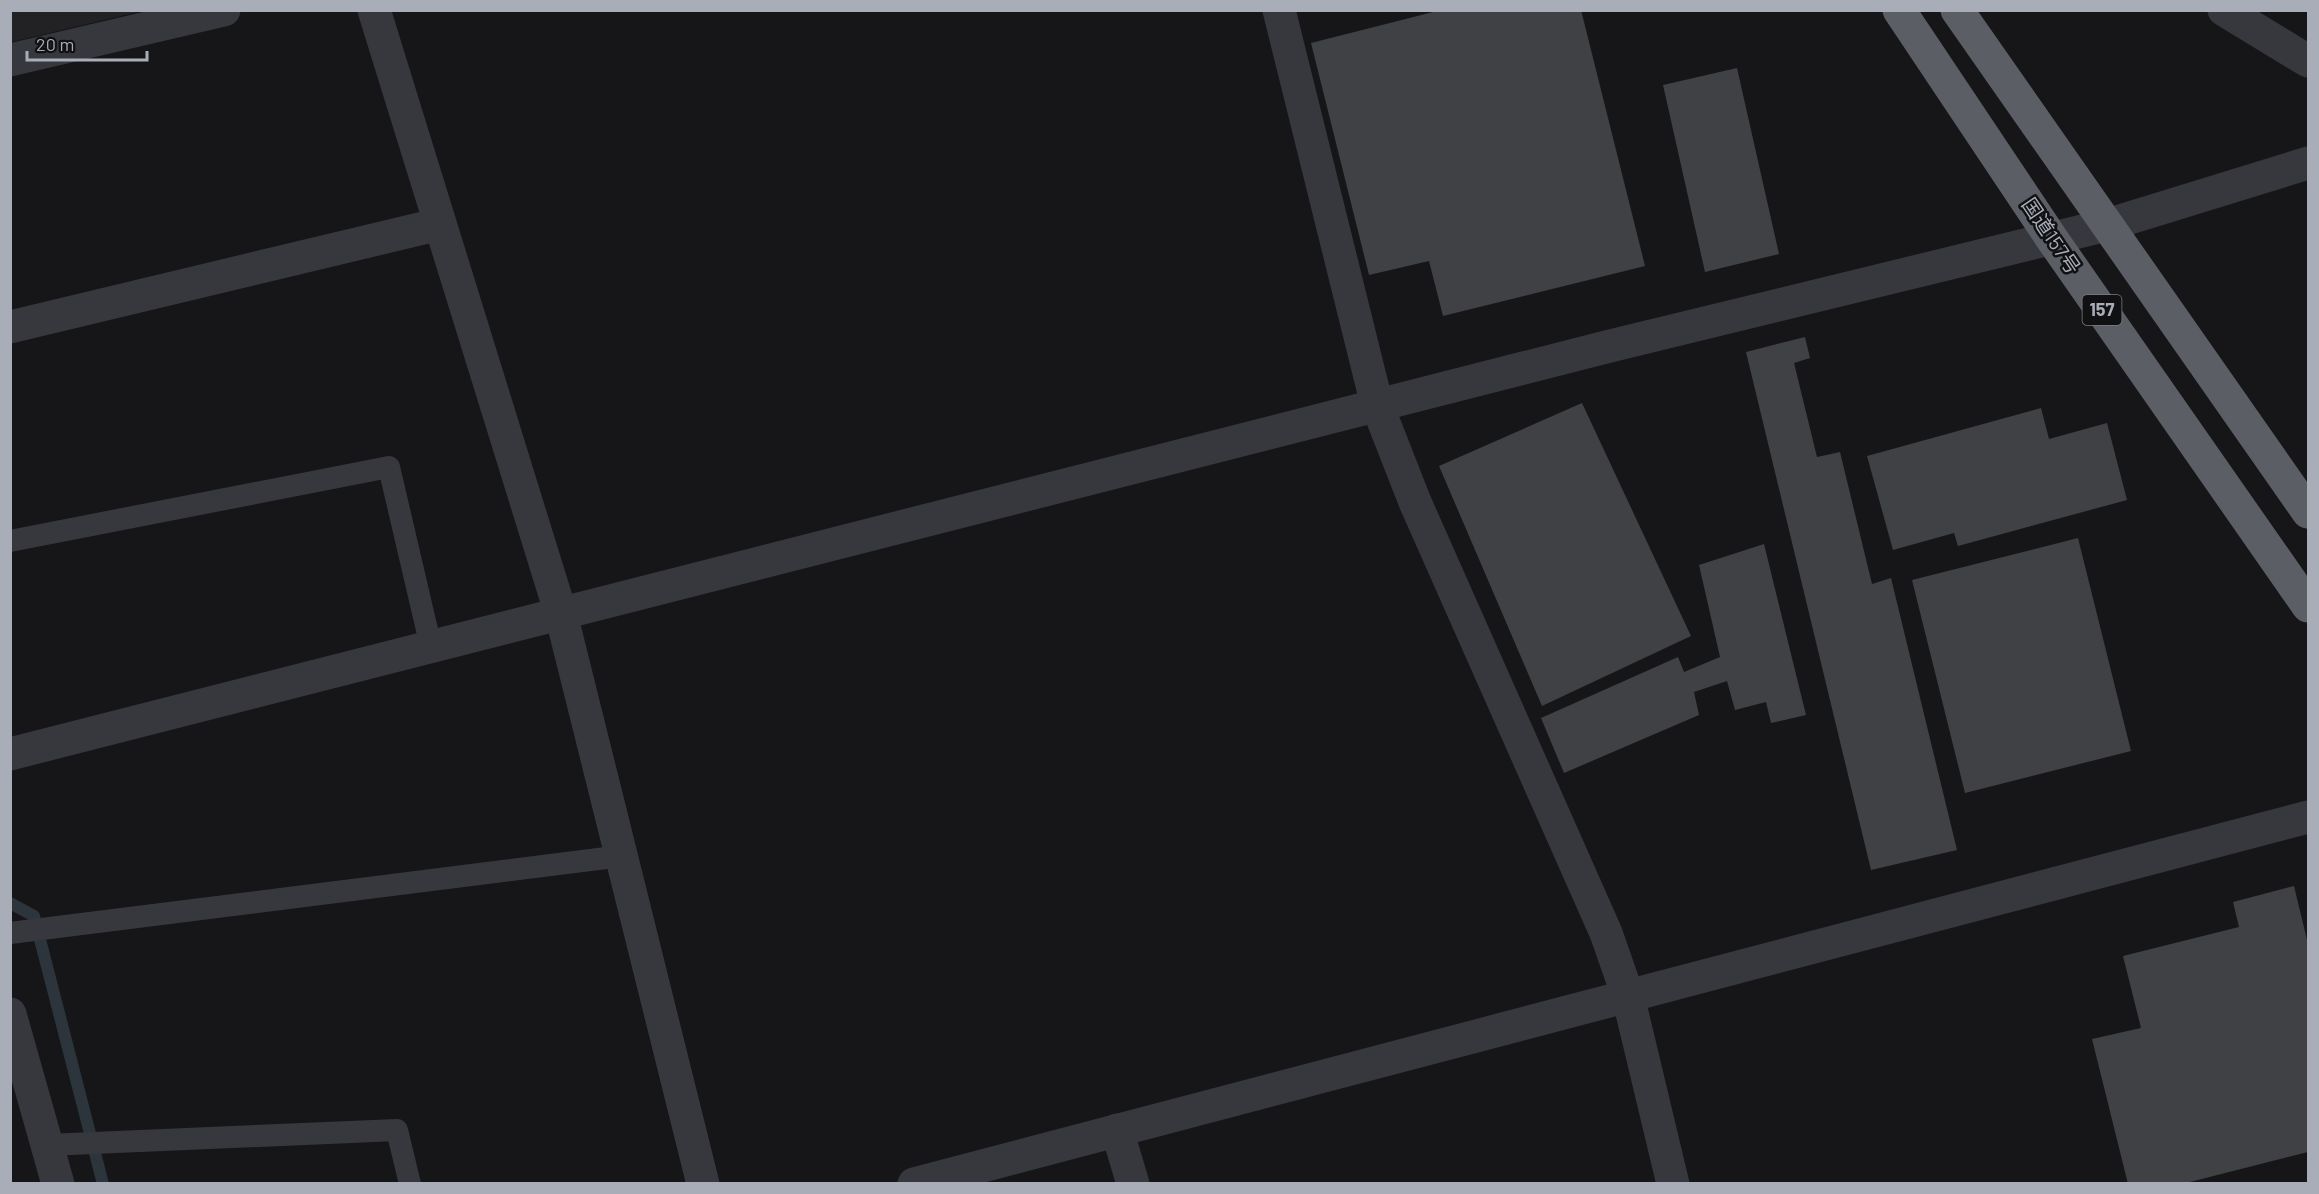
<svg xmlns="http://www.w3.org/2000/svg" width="2319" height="1194" font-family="Barlow,'Noto Sans JP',sans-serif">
<rect width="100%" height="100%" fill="#161618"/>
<path fill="#222225" d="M11 10H142V11L11 42Z"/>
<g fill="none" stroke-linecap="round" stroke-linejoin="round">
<path stroke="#2c353c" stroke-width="12" d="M10 903 34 916 103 1184"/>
</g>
<path fill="#404145" d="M1441 10H1581L1645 266 1443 316 1429 261 1369 275 1311 43Z
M1737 68 1779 254 1705 272 1663 85Z
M1805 337 1810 358 1794 363 1817 457 1840 452 1872 584 1891 578 1957 850 1871 870 1746 352Z
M1582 403 1691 636 1542 706 1439 466Z
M2041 408 2049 439 2107 423 2127 500 1958 546 1954 533 1893 550 1867 456Z
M2078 538 2131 751 1965 793 1912 580Z
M1764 544 1806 715 1771 723 1766 702 1735 710 1727 681 1694 692 1699 715 1564 773 1541 718 1678 657 1684 672 1720 657 1699 565Z
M2294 886 2308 944V963H2307L2308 971V1152L2182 1184H2128L2092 1039 2141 1028 2123 956 2239 927 2233 902Z"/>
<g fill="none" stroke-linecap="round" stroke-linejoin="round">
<path stroke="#37383d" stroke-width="22" d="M10 541 389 467 431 647
M10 933 622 856
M47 1145 397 1130 410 1184"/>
<path stroke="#37383d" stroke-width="33" d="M374 10 561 614 703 1184
M2224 10 2308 61
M10 60 224 10
M10 327 440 224
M10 754 1606 347 2107 225 2308 163
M1628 996 1673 1184
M1117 1130 1133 1184"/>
<path stroke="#37383d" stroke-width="33" d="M1279 10 1377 405 1415 502 1606 933 1628 996
M10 1014 58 1184
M914 1184 2308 817"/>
<path stroke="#5b5e65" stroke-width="33" d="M1899 10 2052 239 2308 606
M1957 10 2308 512"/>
</g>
<g text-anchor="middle" stroke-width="5" stroke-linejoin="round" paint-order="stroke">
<rect fill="#111113" stroke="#7b7e86" stroke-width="1.5" x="2082.5" y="295" width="39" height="30" rx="4.5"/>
<g font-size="18" font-weight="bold" fill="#a8adb8">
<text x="2102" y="316">157</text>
</g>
<g font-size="20" fill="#a8adb8" stroke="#111113">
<text transform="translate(2051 236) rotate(56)" y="7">国道157号</text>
</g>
</g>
<rect width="2319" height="1194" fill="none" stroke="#a8adb8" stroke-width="24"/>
<path d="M27 51v9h120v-9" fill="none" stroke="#a8adb8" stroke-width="3"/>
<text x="36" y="51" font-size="18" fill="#a8adb8" stroke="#111113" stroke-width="4.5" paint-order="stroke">20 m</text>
</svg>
